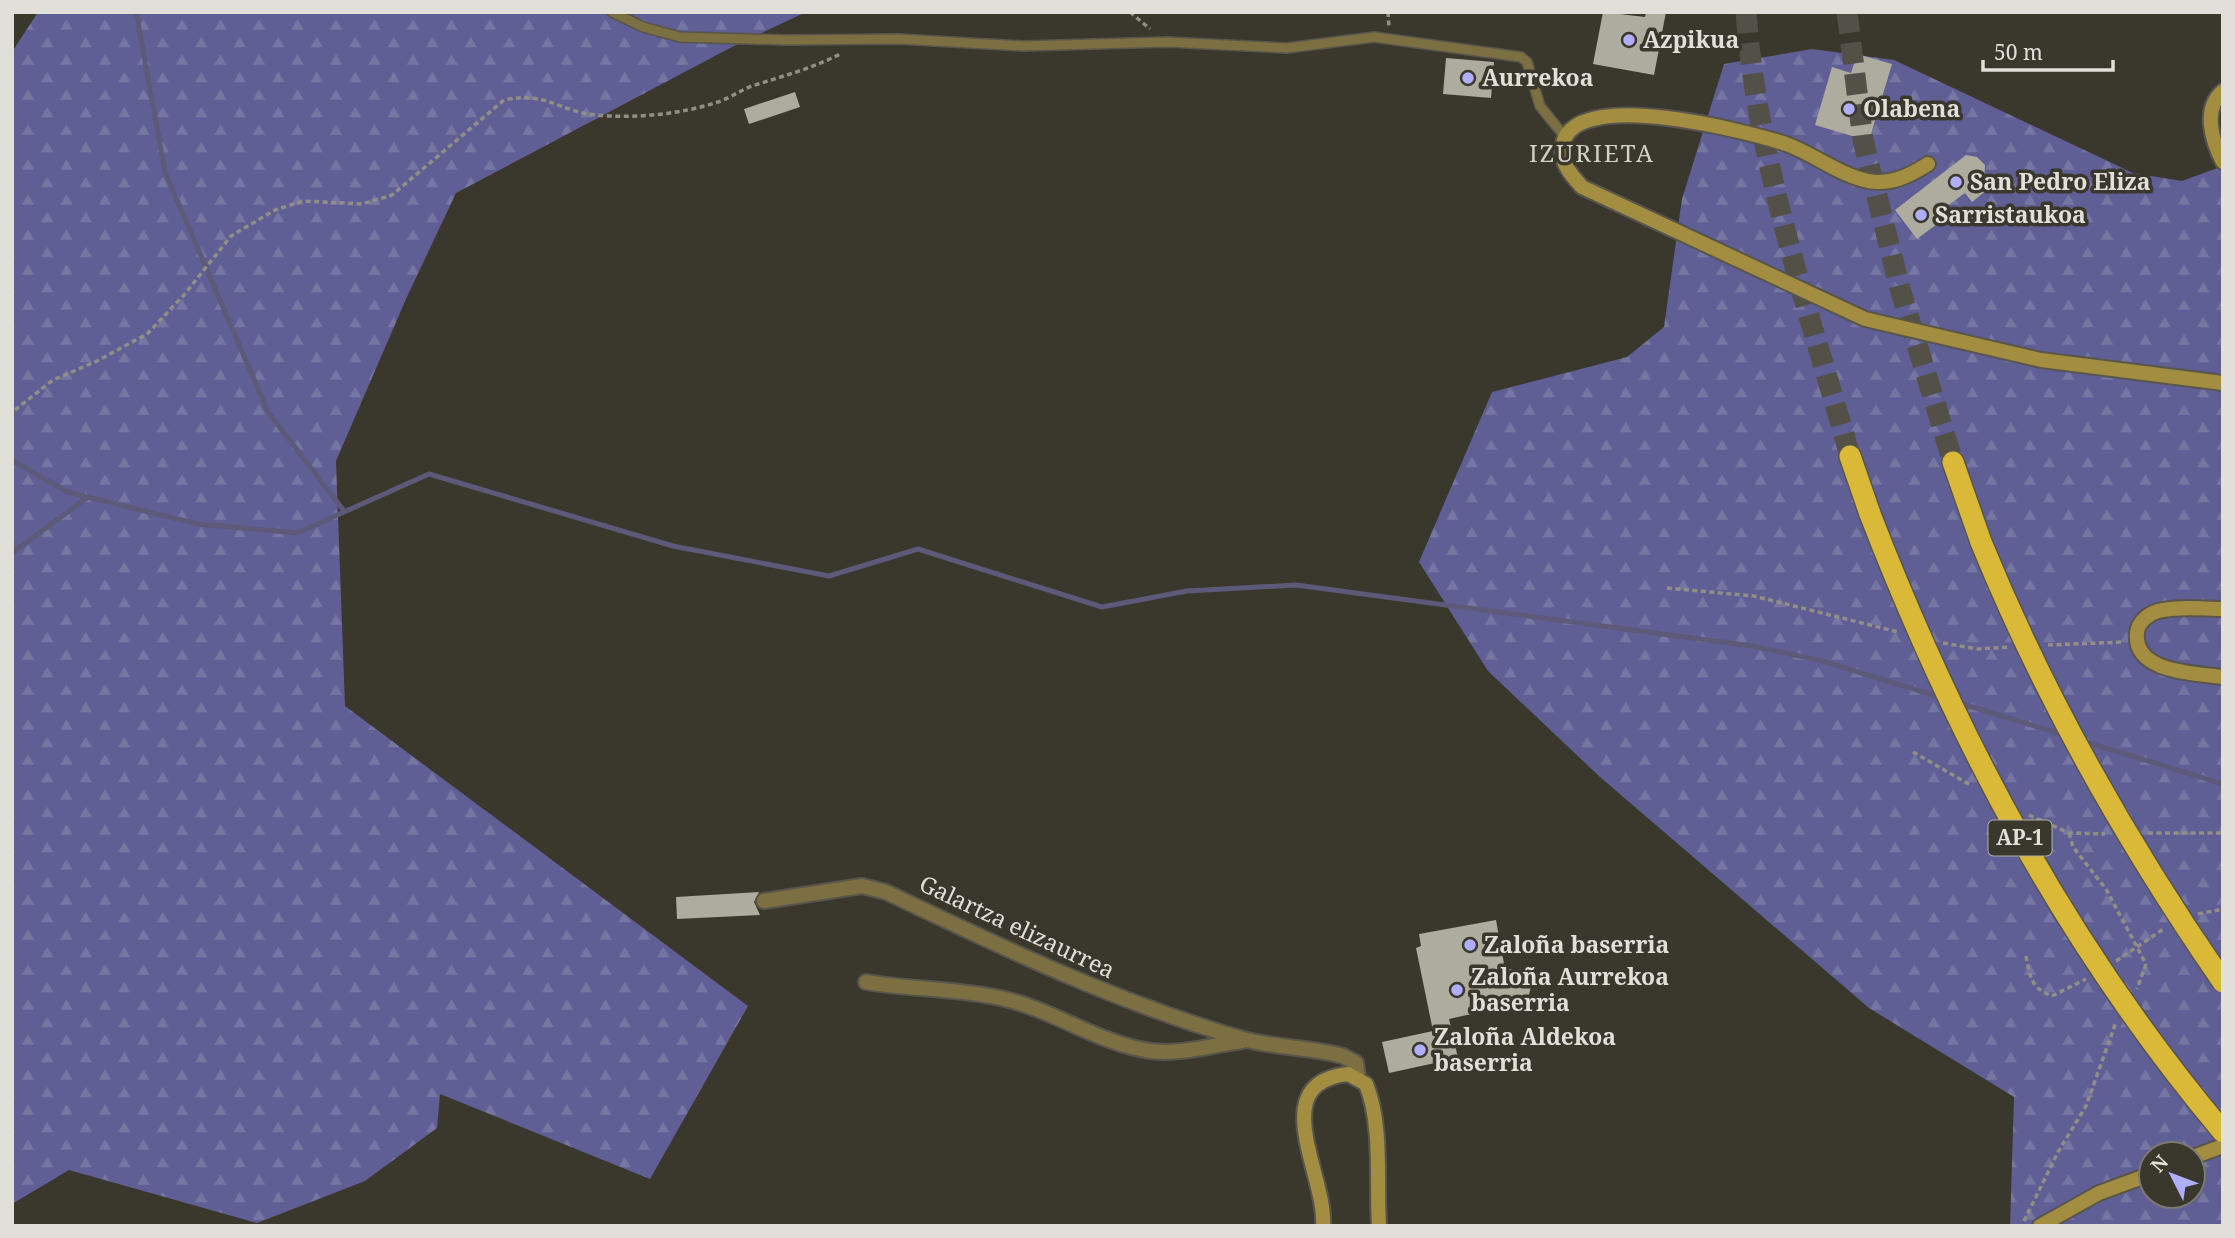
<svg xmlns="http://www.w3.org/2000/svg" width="2235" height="1238" font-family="'Noto Serif',serif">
<defs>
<pattern id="forest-firs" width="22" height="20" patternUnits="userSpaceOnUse" patternTransform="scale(1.75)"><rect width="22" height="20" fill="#605f95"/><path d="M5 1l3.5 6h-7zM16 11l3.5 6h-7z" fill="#7676a3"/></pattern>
</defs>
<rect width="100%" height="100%" fill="#3a372d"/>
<path fill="url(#forest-firs)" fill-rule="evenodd" d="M38 12H806L730 48 456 193 406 299 336 461 345 706 748 1006 650 1179 440 1094 437 1128 365 1181 257 1223 69 1170 12 1204V52Z
M1812 49 1894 60 2133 173 2182 181 2223 166V1226H2010L2014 1097 1869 1008 1600 777 1488 671 1419 562 1492 392 1627 357 1664 327 1682 199 1724 64ZM2151 1154H2193V1196H2151Z"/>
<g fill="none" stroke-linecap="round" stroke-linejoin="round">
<path stroke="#5d5978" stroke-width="5" d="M136 12 165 172 268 412 344 511
M12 460 67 492 198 524 297 533 429 474 673 546 829 576 918 549 1102 607 1187 591 1296 585 1752 646 1819 660 1943 698
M12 553 88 497
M1959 703 2064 735
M2083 741 2223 784"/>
</g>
<path fill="#aeab9f" d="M1603 12 1645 17 1646 12H1666L1654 75 1593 64Z
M1857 54 1892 64 1869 141 1815 125 1832 67 1851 73Z
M1446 58 1494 62 1491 98 1443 94Z
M795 92 800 107 749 124 744 109Z
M1966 155 1977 157 1985 165 1984 185 1988 189 1972 202 1965 193 1946 207 1941 221 1917 239 1895 210Z
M759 892 754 902 760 915 677 919 676 897Z
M1496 920 1505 969 1535 970 1527 1003 1491 997 1494 1009 1449 1019 1458 1058 1389 1073 1382 1042 1433 1031 1416 948 1421 946 1419 934Z"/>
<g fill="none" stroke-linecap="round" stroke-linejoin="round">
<path stroke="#535047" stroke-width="21" stroke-dasharray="21 10" stroke-linecap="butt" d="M1746 12C1757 163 1809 311 1850 456
M1847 12 1863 140 1900 289 1953 462"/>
<defs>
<path id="lane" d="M612 12 643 27 680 37 786 40 899 39 1023 46 1167 42 1287 48 1374 37 1521 57 1527 62 1540 106 1565 137"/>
<path id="street" d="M764 901 862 886 886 892C1003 948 1118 1003 1243 1039 1275 1048 1310 1047 1343 1056L1356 1063 1358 1077
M866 982C913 990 958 988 1005 999 1055 1011 1100 1044 1151 1051 1180 1055 1213 1045 1242 1041"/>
<path id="secondary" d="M2223 91C2202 109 2212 141 2223 162
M1928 164C1909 176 1891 185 1868 181 1839 175 1814 154 1786 144 1746 131 1583 89 1564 140 1557 159 1570 174 1582 187L1865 319 2041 360 2223 383
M2223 609C2203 609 2178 606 2158 611 2148 614 2138 622 2137 633 2133 673 2195 673 2223 677
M2193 1157 2223 1146
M1323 1226C1327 1176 1264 1083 1348 1074L1366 1084C1383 1127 1376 1180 1379 1226
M2040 1226 2099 1193 2151 1174"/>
<path id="highway" d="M1850 456 1870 514
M1953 462 1981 542"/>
</defs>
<use href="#lane" stroke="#58554c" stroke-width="12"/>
<use href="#street" stroke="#58554c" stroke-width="18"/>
<use href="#secondary" stroke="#58554c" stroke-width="18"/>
<use href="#highway" stroke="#58554c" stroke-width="24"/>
<path stroke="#918e86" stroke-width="3.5" stroke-dasharray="5 3.5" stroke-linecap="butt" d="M1130 12 1150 29
M1388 12 1389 28
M15 410 53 380 97 361 147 334 184 295 231 236 275 210 303 201 362 204 392 195 504 100C548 91 559 112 597 115 634 119 682 114 718 102 730 98 741 90 752 86 783 76 814 68 842 53
M1667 588 1754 596 1898 632
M1943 643 1978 649 2009 647
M2048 645 2124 642
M1913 752 1972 786
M2029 815 2069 833 2105 834
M2069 833 2073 847 2106 889 2146 964 2137 989
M2148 833H2223
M2198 914 2223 909
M2026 956C2030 977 2031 988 2052 996L2086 979
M2116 961 2165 928
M2024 1221 2058 1152 2086 1106 2116 1022"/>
<use href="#lane" stroke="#7c6f41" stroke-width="9"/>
<use href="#street" stroke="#7c6f41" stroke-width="14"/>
<use href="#secondary" stroke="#a28d41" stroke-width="14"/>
<use href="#highway" stroke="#dab938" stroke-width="21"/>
<defs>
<path id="highway-bridge" d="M1870 514C1957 739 2067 946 2223 1132
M1981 542C2045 699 2127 843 2223 982"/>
</defs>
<use href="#highway-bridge" stroke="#58554c" stroke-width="24" stroke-linecap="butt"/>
<use href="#highway-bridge" stroke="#dab938" stroke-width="21"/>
</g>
<g fill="#aeaefa" stroke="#3a372d" stroke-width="2.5">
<circle cx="1629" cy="40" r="7"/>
<circle cx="1468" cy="78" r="7"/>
<circle cx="1849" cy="109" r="7"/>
<circle cx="1956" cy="182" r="7"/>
<circle cx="1921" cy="215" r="7"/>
<circle cx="1470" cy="945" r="7"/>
<circle cx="1457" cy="990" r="7"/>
<circle cx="1420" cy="1050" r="7"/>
</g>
<g text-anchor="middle" stroke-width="7" stroke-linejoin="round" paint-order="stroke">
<rect fill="#3a372d" stroke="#afada5" stroke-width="2" x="1988.5" y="820.5" width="63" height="35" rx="5"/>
<g font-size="21" font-weight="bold" fill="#e1dfd9">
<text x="2020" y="845">AP-1</text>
</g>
<g font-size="23" font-weight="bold" fill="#e1dfd9" stroke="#3a372d" text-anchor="start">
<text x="1643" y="48">Azpikua</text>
<text x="1482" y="86">Aurrekoa</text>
<text x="1863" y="117">Olabena</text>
<text x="1970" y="190">San Pedro Eliza</text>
<text x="1935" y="223">Sarristaukoa</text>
<text x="1484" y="953">Zaloña baserria</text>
<text x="1471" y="985">Zaloña Aurrekoa<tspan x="1471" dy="26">baserria</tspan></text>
<text x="1434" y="1045">Zaloña Aldekoa<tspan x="1434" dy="26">baserria</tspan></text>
</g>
<g font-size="23" fill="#e1dfd9" stroke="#3a372d">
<text transform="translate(1017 927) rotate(25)" y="8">Galartza elizaurrea</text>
</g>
<g font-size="24" letter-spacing="2" fill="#d4d0c4" stroke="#3a372d">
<text x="1592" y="162">IZURIETA</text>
</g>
</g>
<rect width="2235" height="1238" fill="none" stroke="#e1dfd9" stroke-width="28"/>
<g transform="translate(2172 1175) rotate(312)"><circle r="33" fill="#3a372d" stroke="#7d7a72" stroke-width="2"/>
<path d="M0-5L12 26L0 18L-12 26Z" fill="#aeaefa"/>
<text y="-10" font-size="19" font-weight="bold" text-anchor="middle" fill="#e1dfd9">N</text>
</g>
<path d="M1983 60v10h130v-10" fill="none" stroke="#e1dfd9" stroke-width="3.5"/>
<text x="1994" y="60" font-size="21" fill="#e1dfd9" stroke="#3a372d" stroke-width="5" paint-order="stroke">50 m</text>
</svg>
